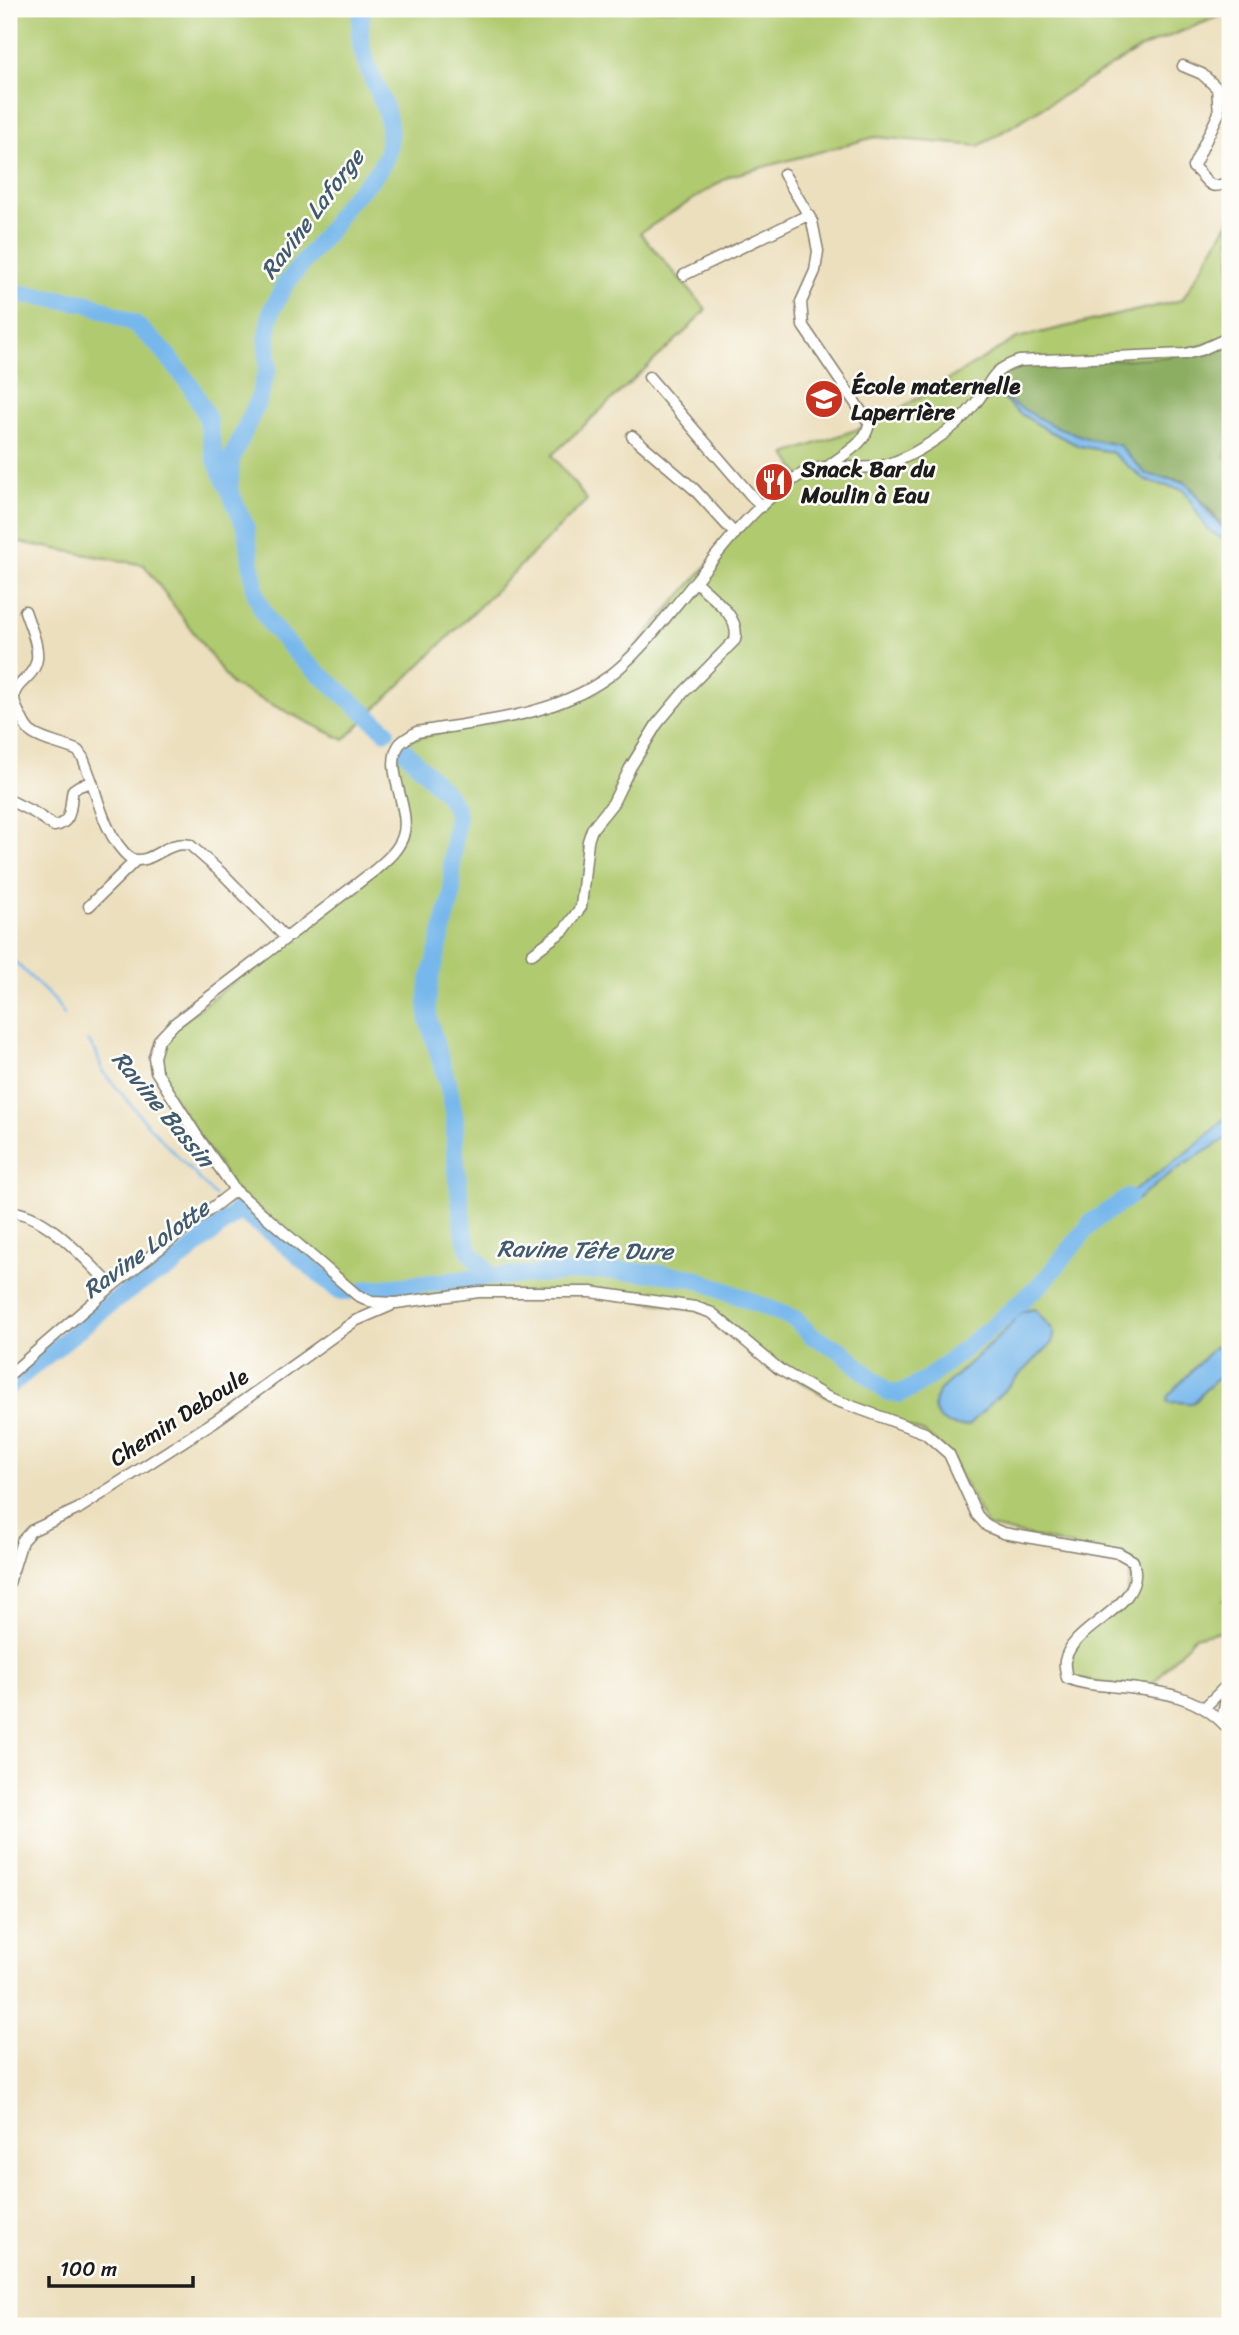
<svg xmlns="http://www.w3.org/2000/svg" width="1239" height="2335" font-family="Sriracha,sans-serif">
<rect width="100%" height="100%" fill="#fdfcf7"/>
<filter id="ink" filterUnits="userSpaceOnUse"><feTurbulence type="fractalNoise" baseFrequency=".0143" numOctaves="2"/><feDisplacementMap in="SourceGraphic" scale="14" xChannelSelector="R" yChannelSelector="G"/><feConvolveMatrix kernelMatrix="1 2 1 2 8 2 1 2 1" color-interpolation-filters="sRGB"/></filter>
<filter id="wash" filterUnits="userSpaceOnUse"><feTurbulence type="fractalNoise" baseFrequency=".00686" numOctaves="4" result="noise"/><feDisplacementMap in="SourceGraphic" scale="28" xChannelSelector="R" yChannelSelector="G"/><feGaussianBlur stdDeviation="1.57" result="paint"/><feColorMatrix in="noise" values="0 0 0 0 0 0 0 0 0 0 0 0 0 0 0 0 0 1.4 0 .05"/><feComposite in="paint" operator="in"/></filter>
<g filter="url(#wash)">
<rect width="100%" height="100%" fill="#ecdfbd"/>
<path fill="#b0ca70" stroke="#667346" stroke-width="2" d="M9 9H1230V12L1143 47 979 146 875 137 730 176 640 233 706 309 689 328 552 455 587 500 344 740 232 685 144 565 12 541 9 546Z
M1230 220V1596L1224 1600 1230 1612V1629L1194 1637 1147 1690 1067 1678 1072 1645 1127 1594 1133 1561 987 1526 949 1454 925 1433 827 1397 779 1369 712 1313 591 1292 372 1302 235 1190 156 1071 159 1040 375 870 403 835 394 768 404 740 523 716 608 677 735 534 800 476 786 454 878 422 1017 338 1182 300Z"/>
<path fill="#8cae62" stroke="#54653f" stroke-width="2" d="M1230 337V443L1224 457 1230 461V531L1228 532C1217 521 1193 485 1182 481 1170 476 1157 481 1145 474 1133 466 1129 451 1115 445 1107 441 1097 441 1089 439 1054 429 1011 410 988 382L1003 366 1165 357Z"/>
<path fill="#77b8ec" stroke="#4a6a84" stroke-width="2" d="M1000 396 1050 424 1089 439 1119 445 1146 474 1187 483 1211 515 1230 535V543L1210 531 1203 523 1184 490 1146 481 1111 452 1079 446 1049 431 1019 413Z
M1230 1113V1136L1171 1173 1133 1203 1125 1207 1109 1208 1112 1202 1129 1194 1175 1161 1198 1144Z
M1035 1309C1038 1312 1040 1316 1043 1319 1050 1327 1059 1331 1051 1344L969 1425C946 1431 923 1413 940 1390L1007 1329 1016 1317 1024 1311Z
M1215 1346C1237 1369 1220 1375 1204 1391 1200 1395 1197 1402 1192 1403 1185 1404 1179 1400 1170 1403L1167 1401 1168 1396Z"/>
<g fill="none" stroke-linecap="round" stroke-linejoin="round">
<path stroke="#77b8ec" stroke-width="2.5" d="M9 278 23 294
M9 956 55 1001 64 1015
M88 1041 96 1052 103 1072 149 1126 215 1196
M228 1203 239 1210"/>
<path stroke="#77b8ec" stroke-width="18" d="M9 292 86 303 100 308 135 324 163 350 191 386 207 417 215 458 246 528 256 595 263 611 271 625 300 657 386 731
M230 483 231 460 258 401 268 368 267 337 271 312 284 286 335 223C346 192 385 180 389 144 396 96 348 65 363 9
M405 751 445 792 455 807 457 815 452 861V895L429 984 427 1004 429 1022 449 1088 455 1119V1150L463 1229 470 1252 483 1267 489 1277
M365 1290 489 1277 602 1270 656 1273 694 1278 795 1319 812 1336 840 1350 887 1392 898 1394 911 1389 928 1378 998 1322 1045 1280 1093 1221 1128 1198
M9 1386 106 1307 141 1282 171 1267 239 1210 272 1233 338 1290 347 1292"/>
</g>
</g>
<g filter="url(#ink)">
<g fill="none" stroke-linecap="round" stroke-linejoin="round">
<defs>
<path id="minor" d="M1183 66 1202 74 1217 88 1219 113 1193 167C1210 180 1206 193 1230 181
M784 174 812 221 818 251 815 271 801 302 803 326 869 423C867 443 845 453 830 465
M684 275 808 215
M1230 337 1201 350 1185 354 1019 361C988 371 993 382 975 404 964 418 948 432 932 442 915 453 894 465 874 467 844 470 825 459 797 477 745 511 707 569 667 616 649 638 631 660 608 677 552 717 483 721 417 732 411 736 403 739 399 745 383 769 412 809 403 836 398 851 386 860 375 870L174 1024 159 1040 154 1057 156 1071 195 1133 235 1190 357 1295 372 1302 396 1303 479 1292H591L695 1307 712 1313 779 1369 827 1397 925 1433 949 1454 977 1515 987 1526 1003 1533 1119 1553 1133 1561C1149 1608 1072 1623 1065 1661 1064 1666 1066 1673 1067 1678 1081 1684 1095 1685 1110 1686 1156 1691 1199 1693 1230 1731
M649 377 761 507
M632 436 694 489 735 534
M25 611C29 624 39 644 37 659 33 685 1 682 20 715 23 721 26 729 32 733 45 742 64 744 78 751L83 758 92 782
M9 800 35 813 54 826C74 823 69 805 73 790L79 786 92 782C100 809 109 841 131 859 154 865 164 840 190 845L225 876 286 938
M89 906 136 860
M532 954 564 930 581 907 588 841 592 829 613 803 630 768 657 724 683 693 735 640C741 616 711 597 696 582
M9 1212C45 1211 87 1262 112 1286
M9 1375 112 1286 235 1190
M9 1583 22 1541 31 1531 78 1509 215 1421 355 1321 390 1306
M1204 1708 1230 1682
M1222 1721 1229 1683"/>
</defs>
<use href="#minor" stroke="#847e6c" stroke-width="13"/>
<use href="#minor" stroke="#fff" stroke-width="10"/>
</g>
</g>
<defs>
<symbol id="school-disc" viewBox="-11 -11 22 22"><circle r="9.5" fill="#c8321e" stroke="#fdfcf7"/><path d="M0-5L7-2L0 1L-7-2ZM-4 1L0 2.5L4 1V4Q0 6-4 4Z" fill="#fff"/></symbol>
<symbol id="restaurant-disc" viewBox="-11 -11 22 22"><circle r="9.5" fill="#c8321e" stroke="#fdfcf7"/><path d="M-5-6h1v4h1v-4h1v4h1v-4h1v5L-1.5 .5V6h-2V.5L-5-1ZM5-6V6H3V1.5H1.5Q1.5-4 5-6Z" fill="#fff"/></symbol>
</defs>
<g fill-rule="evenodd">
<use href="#school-disc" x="802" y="377" width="44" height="44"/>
<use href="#restaurant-disc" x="752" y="460" width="44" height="44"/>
</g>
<g text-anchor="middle" stroke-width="5" stroke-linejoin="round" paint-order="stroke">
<g font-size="23" font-weight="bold" fill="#1c1c1c" stroke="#fdfcf7" text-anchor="start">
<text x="851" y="394">École maternelle<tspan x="851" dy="26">Laperrière</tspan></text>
<text x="801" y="477">Snack Bar du<tspan x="801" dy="26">Moulin à Eau</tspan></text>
</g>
<g font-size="23" fill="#1c1c1c" stroke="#fdfcf7">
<text transform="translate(179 1417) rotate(-33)" y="8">Chemin Deboule</text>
</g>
<g font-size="24" font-style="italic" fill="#405a6f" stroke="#fdfcf7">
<text transform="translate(312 214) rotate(-53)" y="8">Ravine Laforge</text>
<text transform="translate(163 1109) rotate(50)" y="8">Ravine Bassin</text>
<text transform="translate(146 1249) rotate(-36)" y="8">Ravine Lolotte</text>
<text transform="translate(585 1250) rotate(1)" y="8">Ravine Tête Dure</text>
</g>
</g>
<rect width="1239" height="2335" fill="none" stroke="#fdfcf7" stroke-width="35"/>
<path d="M49 2276v10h144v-10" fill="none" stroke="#1c1c1c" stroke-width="3.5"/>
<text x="60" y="2276" font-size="21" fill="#1c1c1c" stroke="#fdfcf7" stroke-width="5" paint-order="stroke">100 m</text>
</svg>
